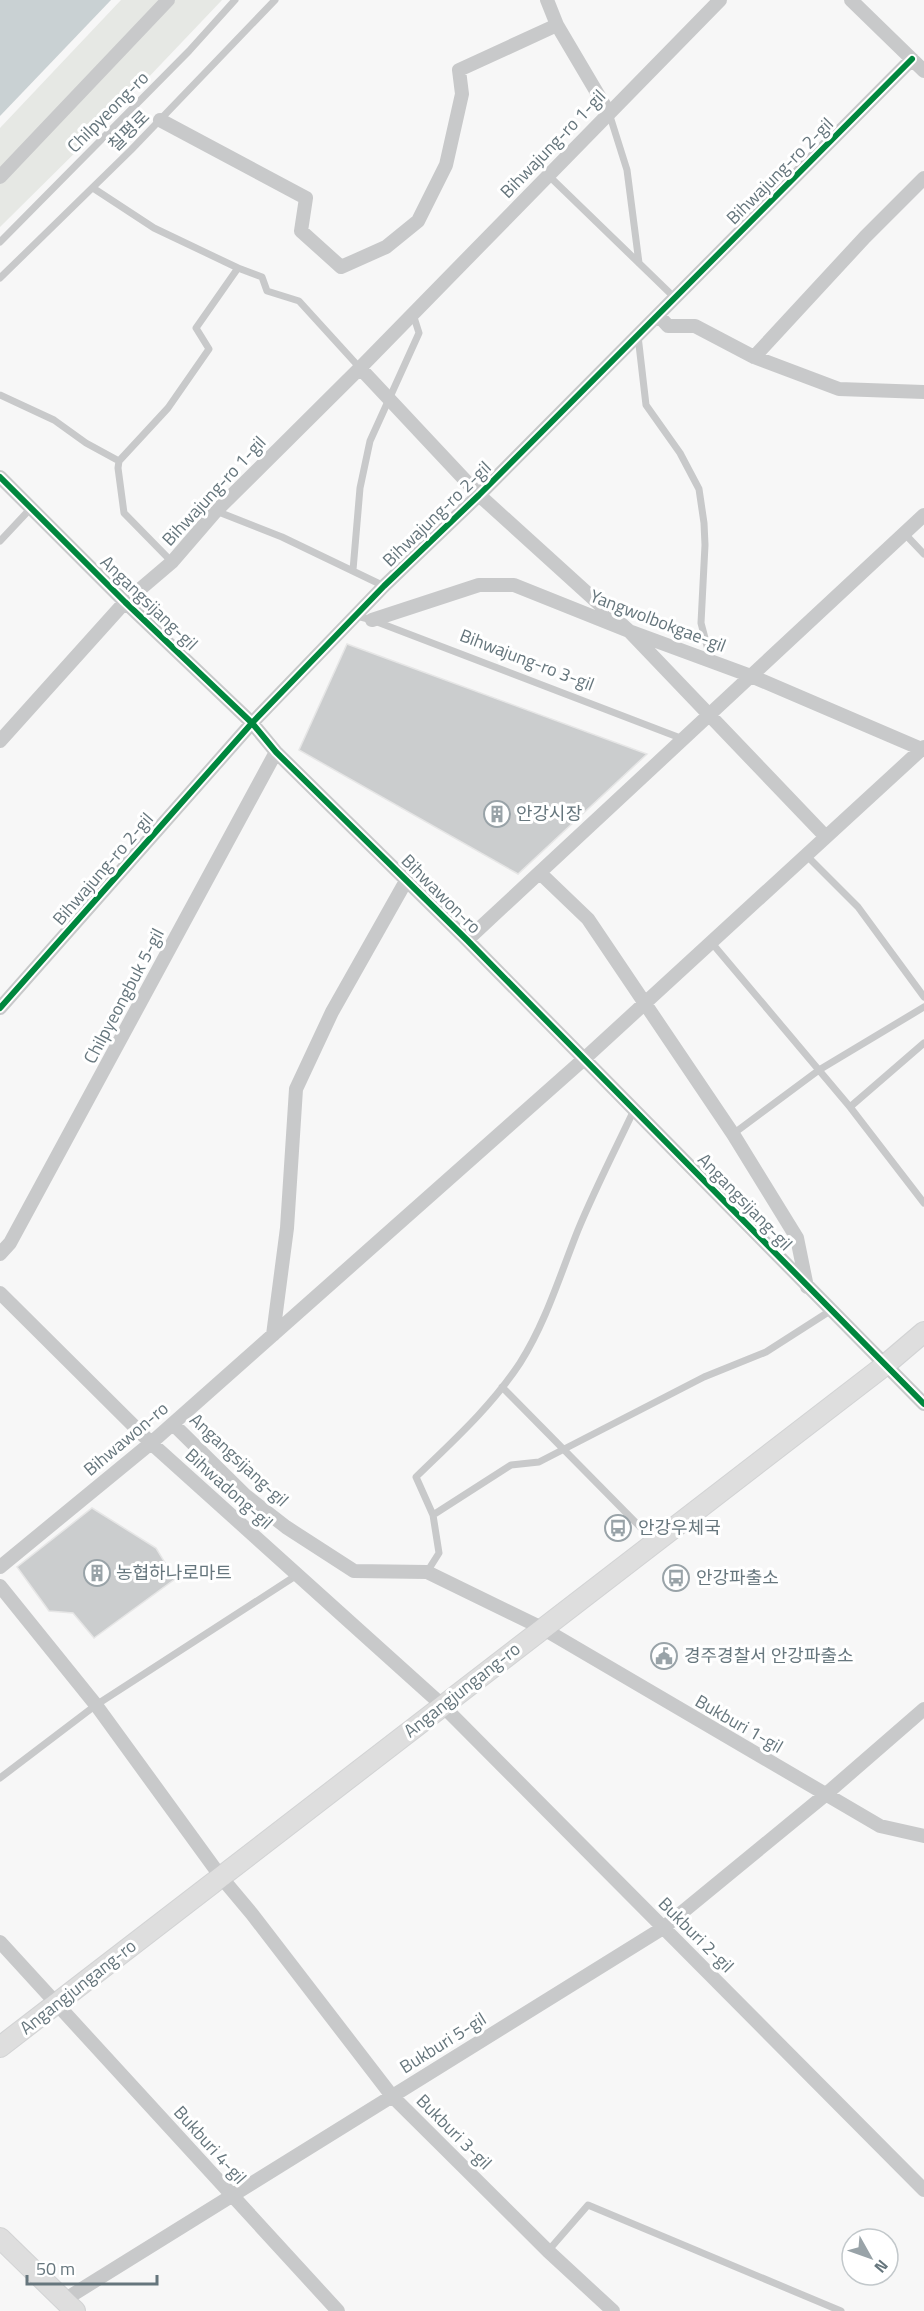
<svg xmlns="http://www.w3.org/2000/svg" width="924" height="2311" font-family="'Titillium Web','Noto Sans KR',sans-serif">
<rect width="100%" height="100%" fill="#f7f7f7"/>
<path fill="#e6e8e4" d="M121 0H222L104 124 0 227V128Z"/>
<path fill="#c9d1d3" d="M0 0H111L0 116Z"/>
<path fill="#cbcdce" stroke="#e6e6e6" stroke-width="1.5" d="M347 644 647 754 518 874 299 750Z
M92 1508 156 1548 175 1579 94 1638 73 1613 49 1611 17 1567Z"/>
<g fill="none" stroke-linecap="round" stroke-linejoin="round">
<defs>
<path id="secondary" d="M0 2047 884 1366 924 1332
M0 2238 75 2311"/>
</defs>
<use href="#secondary" stroke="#d2d3d4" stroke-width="22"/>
<path stroke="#c8c9ca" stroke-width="7" d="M609 113 627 170 639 263
M548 175 675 298
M93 188 154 228 238 268 196 328 209 349 168 408 119 461 118 468 124 513 172 562
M0 242 189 51 235 0
M238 268 262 277 267 291 299 301 360 368
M0 278 131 150 275 0
M638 336 646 405 680 453 699 489 704 523 705 545 701 623 711 661
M0 395 54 420 86 443 119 461
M216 511 282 537 384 586
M904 533 924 554
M0 541 31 508
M353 570 360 488 370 441 419 333 413 314
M357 616 372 620 683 739
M806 855 858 907 924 997
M711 942 850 1107 924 1203
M850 1107 924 1043
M733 1134 819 1070 924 1007
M502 1387 653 1540
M433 1515 511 1465 539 1462 704 1377 766 1352 830 1311
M427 1572 439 1553 433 1515 416 1477C453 1441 491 1407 520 1363 546 1322 560 1275 578 1230 595 1189 615 1150 634 1110
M0 1778 96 1705 297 1575
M548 2251 588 2205 841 2311"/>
<path stroke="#c8c9ca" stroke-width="14" d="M547 0 557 25 609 113
M851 0 924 71
M160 120 306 198 301 231 341 267 386 247 418 221 446 165 462 94 459 70 557 25
M0 177 168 0
M658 315 668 326H695L754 357 839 389 924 392
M754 357 865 237 924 178
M360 368 479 495 629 631 826 837
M0 477 125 602 252 723 276 752 467 940 924 1404
M372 620 479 585H514L629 631 751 676 924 750
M0 741 125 602 172 562 216 511 360 368 720 0
M540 873 588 919 733 1134 797 1238 807 1287
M467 940 924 515
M0 1008 252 723 384 586 479 495 912 59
M0 1254 10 1243 276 752
M0 1293 151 1443 442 1705 924 2190
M273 1335 287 1228 296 1089 332 1012 406 881
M173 1424 245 1495 286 1527 354 1571 427 1572 542 1628 880 1826 924 1836
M0 1567 151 1443 584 1059 924 747
M0 1586 96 1705 221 1877 252 1914 392 2096 548 2251 613 2311
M0 1942 338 2311
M64 2300 663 1928 825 1795 924 1709"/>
<use href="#secondary" stroke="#dedede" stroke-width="20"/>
<defs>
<path id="cycleway" d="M0 477 125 602 252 723 276 752 467 940 924 1404
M0 1008 252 723 384 586 479 495 912 59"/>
</defs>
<use href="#cycleway" stroke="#fff" stroke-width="10"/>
<use href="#cycleway" stroke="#00873e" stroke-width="6"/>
</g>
<defs>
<symbol id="building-ring" viewBox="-11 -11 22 22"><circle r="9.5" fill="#fff" stroke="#99a3a8" stroke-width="1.5"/><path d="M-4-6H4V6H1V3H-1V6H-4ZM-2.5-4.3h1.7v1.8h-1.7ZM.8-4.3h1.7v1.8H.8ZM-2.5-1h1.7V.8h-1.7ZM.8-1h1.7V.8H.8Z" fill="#99a3a8"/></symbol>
<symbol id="bus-ring" viewBox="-11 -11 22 22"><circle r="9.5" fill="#fff" stroke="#99a3a8" stroke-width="1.5"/><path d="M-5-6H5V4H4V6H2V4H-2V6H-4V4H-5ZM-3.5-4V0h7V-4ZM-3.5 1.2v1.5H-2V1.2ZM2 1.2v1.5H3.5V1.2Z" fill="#99a3a8"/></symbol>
<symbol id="civic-ring" viewBox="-11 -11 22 22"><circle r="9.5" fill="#fff" stroke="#99a3a8" stroke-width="1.5"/><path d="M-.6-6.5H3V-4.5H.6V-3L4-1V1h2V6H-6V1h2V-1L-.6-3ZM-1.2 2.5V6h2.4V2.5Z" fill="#99a3a8"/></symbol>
</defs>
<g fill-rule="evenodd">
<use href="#building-ring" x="482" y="799" width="30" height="30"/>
<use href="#bus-ring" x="603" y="1513" width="30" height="30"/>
<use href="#building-ring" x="82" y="1558" width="30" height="30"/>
<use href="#bus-ring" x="661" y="1563" width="30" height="30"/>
<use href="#civic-ring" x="649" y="1641" width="30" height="30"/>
</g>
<g text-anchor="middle" stroke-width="6" stroke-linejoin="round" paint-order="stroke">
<g font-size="18" fill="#66767d" stroke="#fff">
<text transform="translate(108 112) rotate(-45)" y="6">Chilpyeong-ro</text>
<text transform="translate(129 131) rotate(-45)" y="6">칠평로</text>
<text transform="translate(553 144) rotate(-46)" y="6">Bihwajung-ro 1-gil</text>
<text transform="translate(780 171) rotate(-45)" y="6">Bihwajung-ro 2-gil</text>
<text transform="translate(214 491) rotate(-47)" y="6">Bihwajung-ro 1-gil</text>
<text transform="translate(437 514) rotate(-44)" y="6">Bihwajung-ro 2-gil</text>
<text transform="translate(149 603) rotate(44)" y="6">Angangsijang-gil</text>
<text transform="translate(658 621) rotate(21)" y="6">Yangwolbokgae-gil</text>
<text transform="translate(527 660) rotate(21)" y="6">Bihwajung-ro 3-gil</text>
<text transform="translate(103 869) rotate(-49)" y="6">Bihwajung-ro 2-gil</text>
<text transform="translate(441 894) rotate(45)" y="6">Bihwawon-ro</text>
<text transform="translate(124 996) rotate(-62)" y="6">Chilpyeongbuk 5-gil</text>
<text transform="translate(745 1202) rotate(46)" y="6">Angangsijang-gil</text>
<text transform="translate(126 1439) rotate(-40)" y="6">Bihwawon-ro</text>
<text transform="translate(239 1460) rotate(43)" y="6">Angangsijang-gil</text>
<text transform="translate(229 1489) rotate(42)" y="6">Bihwadong-gil</text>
<text transform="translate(462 1690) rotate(-38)" y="6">Angangjungang-ro</text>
<text transform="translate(739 1724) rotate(30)" y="6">Bukburi 1-gil</text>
<text transform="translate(696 1935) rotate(45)" y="6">Bukburi 2-gil</text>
<text transform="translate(78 1987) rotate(-38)" y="6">Angangjungang-ro</text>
<text transform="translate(443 2043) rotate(-32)" y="6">Bukburi 5-gil</text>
<text transform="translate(454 2132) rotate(45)" y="6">Bukburi 3-gil</text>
<text transform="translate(210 2145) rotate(48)" y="6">Bukburi 4-gil</text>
</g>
<g font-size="18" fill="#66767d" stroke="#fff" text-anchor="start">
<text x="516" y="820">안강시장</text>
<text x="638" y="1534">안강우체국</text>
<text x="116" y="1579">농협하나로마트</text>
<text x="696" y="1584">안강파출소</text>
<text x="684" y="1662">경주경찰서 안강파출소</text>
</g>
</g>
<g transform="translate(870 2257) rotate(130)"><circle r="28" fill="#ffffff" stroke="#c2c8cb" stroke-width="1.5"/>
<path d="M0-4.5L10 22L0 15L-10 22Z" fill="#99a3a8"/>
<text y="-9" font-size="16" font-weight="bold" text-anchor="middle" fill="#66767d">N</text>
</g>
<path d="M27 2275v9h130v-9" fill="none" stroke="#66767d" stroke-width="3"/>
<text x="36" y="2275" font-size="18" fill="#66767d" stroke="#ffffff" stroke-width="4.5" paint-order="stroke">50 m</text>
</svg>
